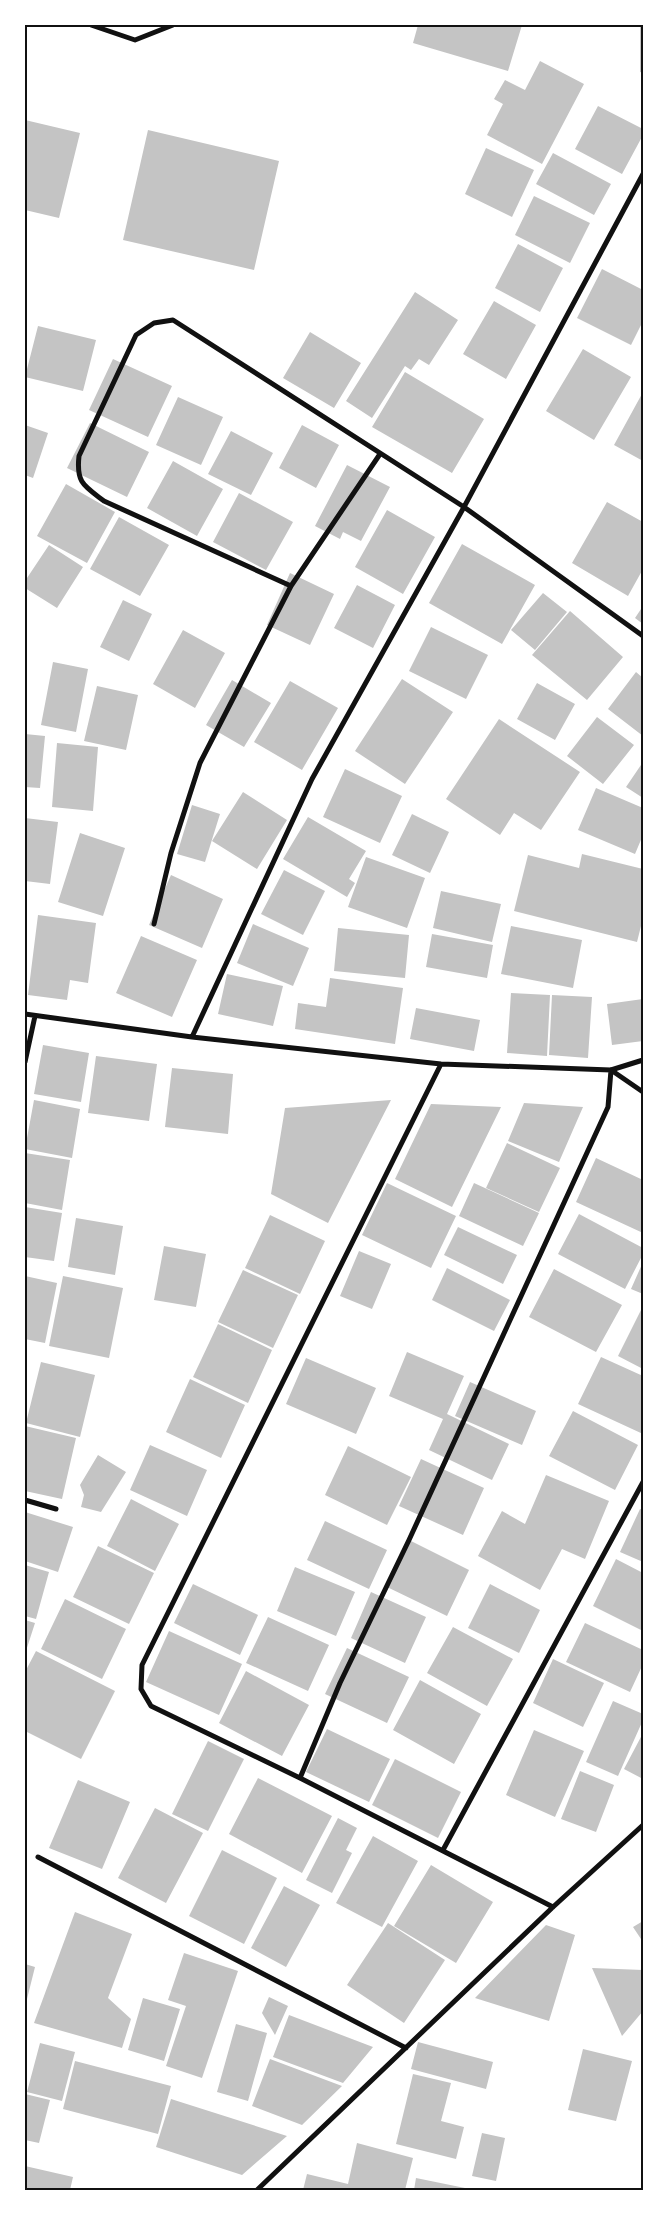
<svg xmlns="http://www.w3.org/2000/svg" width="668" height="2215" viewBox="0 0 668 2215" font-family="Ubuntu,sans-serif">
<style>
.building{fill:#c4c4c4}
.lines{fill:none;stroke-linecap:round;stroke-linejoin:round}
.minor{stroke:#111;stroke-width:5}
.neatline{fill:none;stroke:#111;stroke-width:2}
</style>
<rect width="100%" height="100%" fill="#fff"/>
<path class="building" d="M418 25H522L508 71 413 43Z
M640 25H643V73L640 72Z
M540 61 584 84 542 164 487 135 503 104 494 99 505 80 525 90Z
M598 106 643 129V135L622 174 575 149Z
M25 120 80 133 59 218 25 210Z
M148 130 279 161 254 270 123 240Z
M486 148 534 170 512 217 465 194Z
M553 153 611 184 594 215 536 184Z
M534 196 590 223 570 263 515 235Z
M518 244 563 268 540 312 495 288Z
M602 269 643 290V321L631 345 577 318Z
M415 292 458 320 429 365 419 359 411 370 405 366 372 418 346 401Z
M494 301 536 325 506 379 463 354Z
M38 326 96 340 83 391 25 377Z
M310 332 361 363 334 408 283 378Z
M583 349 631 377 594 440 546 411Z
M113 359 172 386 148 437 89 410Z
M405 372 484 419 452 473 372 427Z
M643 392V461L614 445Z
M178 397 223 417 201 465 156 445Z
M90 423 149 452 127 497 67 468Z
M25 425 48 433 33 478 25 475Z
M302 425 339 445 316 488 279 468Z
M231 431 273 453 251 495 208 474Z
M173 461 223 489 197 536 147 508Z
M347 465 390 487 361 541 343 532 340 539 315 526Z
M66 484 115 512 87 563 37 536Z
M239 493 293 522 266 570 213 542Z
M607 502 643 522V569L628 596 572 563Z
M387 510 435 537 403 594 355 567Z
M119 517 169 545 140 596 90 569Z
M462 544 535 585 502 644 429 603Z
M49 545 83 567 57 608 25 588V581Z
M290 573 334 594 310 645 267 625Z
M357 585 395 605 373 648 334 628Z
M543 593 567 612 535 650 511 630Z
M123 600 152 614 129 661 100 647Z
M643 606V624L635 618Z
M570 611 623 657 587 700 532 655Z
M431 627 488 655 466 699 409 671Z
M183 630 225 653 195 708 153 684Z
M53 662 88 669 76 732 41 725Z
M636 672 643 678V736L608 709Z
M402 679 453 712 405 784 355 751Z
M232 680 271 703 244 747 206 725Z
M290 681 338 708 302 770 254 742Z
M537 683 575 704 555 740 517 719Z
M97 686 138 695 126 750 84 741Z
M597 717 634 745 603 784 567 756Z
M499 719 580 772 541 830 514 813 500 835 446 799Z
M25 734 45 736 40 788 25 787Z
M57 743 98 747 93 811 52 807Z
M643 762V798L626 787Z
M345 769 402 796 380 843 323 817Z
M596 788 643 808V835L635 854 578 830Z
M243 792 287 820 257 869 212 841Z
M192 805 220 814 205 862 177 854Z
M412 814 449 832 430 873 392 855Z
M308 817 366 851 349 879 355 883 347 897 283 859Z
M25 818 58 822 50 884 25 881Z
M80 833 125 848 103 916 58 902Z
M582 854 643 869V918L637 942 514 911 528 855 579 868Z
M366 857 425 878 407 928 348 907Z
M284 870 325 891 303 935 261 914Z
M171 875 223 899 202 948 149 925Z
M441 891 501 904 492 942 433 928Z
M38 915 96 923 88 983 70 980 67 1000 28 995Z
M253 924 309 948 293 986 237 963Z
M511 926 582 940 573 988 501 974Z
M338 928 409 935 405 978 334 971Z
M432 934 493 945 487 978 426 967Z
M141 936 197 960 172 1017 116 993Z
M227 974 283 986 273 1026 218 1014Z
M330 978 403 988 395 1044 295 1029 298 1003 326 1007Z
M511 993 550 995 547 1056 507 1053Z
M552 995 592 997 588 1058 549 1055Z
M643 999V1041L612 1045 607 1004Z
M416 1008 480 1020 474 1051 410 1039Z
M43 1045 89 1053 81 1102 34 1094Z
M96 1056 157 1064 149 1121 88 1113Z
M172 1068 233 1074 228 1134 165 1127Z
M34 1100 80 1109 72 1158 25 1149Z
M391 1100 328 1223 271 1194 285 1108Z
M524 1103 583 1107 559 1162 508 1141Z
M431 1104 501 1107 452 1207 395 1179Z
M507 1143 560 1168 539 1212 486 1188Z
M25 1153 70 1160 62 1210 25 1203Z
M596 1158 643 1180V1233L576 1202Z
M387 1183 456 1216 431 1268 362 1235Z
M474 1183 539 1213 523 1246 459 1216Z
M25 1207 62 1213 54 1261 25 1257Z
M579 1214 643 1248V1254L625 1289 558 1254Z
M270 1215 325 1241 300 1294 245 1268Z
M76 1218 123 1226 115 1275 68 1267Z
M458 1227 517 1255 503 1284 444 1255Z
M164 1246 206 1254 196 1307 154 1300Z
M359 1251 391 1264 372 1309 340 1296Z
M643 1262V1294L631 1289Z
M447 1268 510 1300 494 1331 432 1300Z
M554 1269 622 1305 596 1352 529 1317Z
M243 1270 298 1295 273 1348 218 1322Z
M25 1276 57 1283 45 1343 25 1339Z
M63 1276 123 1288 109 1358 49 1346Z
M643 1306V1369L618 1356Z
M218 1324 272 1350 248 1403 193 1377Z
M407 1352 464 1376 447 1414 509 1444 492 1480 429 1450 443 1419 389 1396Z
M601 1357 643 1376V1434L578 1404Z
M306 1358 376 1388 356 1434 286 1404Z
M41 1362 95 1375 80 1437 26 1423Z
M190 1379 245 1405 221 1458 166 1432Z
M470 1382 536 1411 522 1445 455 1416Z
M573 1411 638 1445 615 1490 549 1456Z
M25 1426 76 1438 62 1499 25 1491Z
M150 1445 207 1470 187 1516 130 1490Z
M348 1446 411 1477 387 1525 325 1495Z
M98 1455 126 1472 101 1512 81 1507 84 1495 80 1485Z
M421 1459 484 1488 463 1535 399 1506Z
M546 1475 609 1501 585 1559 562 1549 540 1590 478 1556 502 1511 525 1524Z
M131 1499 179 1524 155 1571 107 1546Z
M640 1509 643 1510V1562L620 1552Z
M25 1512 73 1527 58 1572 25 1561Z
M325 1521 387 1550 369 1589 307 1560Z
M409 1540 469 1570 447 1616 387 1587Z
M98 1546 154 1573 129 1624 73 1597Z
M616 1559 643 1573V1631L593 1606Z
M25 1565 49 1572 36 1619 25 1616Z
M295 1567 355 1592 336 1636 277 1611Z
M193 1584 258 1615 240 1655 174 1623Z
M490 1584 540 1610 519 1653 468 1628Z
M371 1592 426 1617 405 1663 351 1638Z
M65 1599 126 1629 102 1679 41 1649Z
M268 1617 329 1645 308 1691 246 1663Z
M25 1620 35 1623 25 1654Z
M585 1623 643 1650V1664L630 1692 566 1662Z
M453 1627 513 1659 487 1706 427 1673Z
M169 1631 242 1664 219 1715 146 1682Z
M347 1648 409 1677 387 1723 325 1694Z
M36 1651 115 1691 81 1759 25 1731V1672Z
M553 1659 604 1683 583 1727 533 1703Z
M246 1671 309 1705 282 1756 219 1723Z
M420 1680 481 1714 454 1764 393 1730Z
M613 1701 643 1714V1720L618 1776 586 1762Z
M327 1729 390 1759 369 1802 306 1772Z
M534 1730 584 1751 555 1817 506 1795Z
M643 1733V1779L624 1769Z
M208 1741 244 1759 208 1831 172 1814Z
M395 1759 461 1792 438 1838 372 1805Z
M580 1771 614 1785 596 1832 561 1819Z
M258 1778 332 1816 302 1873 229 1834Z
M78 1780 130 1802 102 1869 49 1848Z
M155 1808 203 1833 166 1903 118 1878Z
M338 1818 357 1828 346 1850 352 1853 332 1893 306 1880Z
M373 1836 418 1861 382 1927 336 1903Z
M222 1850 277 1878 244 1944 189 1916Z
M431 1865 493 1902 456 1963 394 1926Z
M284 1886 320 1905 286 1967 251 1948Z
M75 1912 132 1934 108 1998 131 2019 122 2048 34 2023Z
M643 1921V1942L633 1927Z
M388 1923 445 1960 404 2023 347 1985Z
M546 1925 575 1935 549 2021 475 1998Z
M184 1953 238 1971 202 2078 166 2066 186 2006 168 2000Z
M25 1964 35 1967 26 2003H25Z
M592 1968 643 1970V2011L622 2036Z
M269 1997 288 2006 275 2035 262 2013Z
M143 1998 180 2009 164 2061 128 2050Z
M289 2015 373 2047 343 2083 273 2057Z
M236 2024 267 2033 248 2101 217 2092Z
M418 2042 493 2062 486 2089 411 2069Z
M40 2043 75 2052 62 2101 27 2092Z
M583 2049 632 2061 616 2121 568 2110Z
M270 2059 342 2086 302 2125 252 2106Z
M75 2061 171 2086 158 2134 63 2109Z
M413 2074 451 2083 441 2121 464 2127 456 2159 396 2144Z
M25 2094 50 2100 39 2143 25 2140Z
M171 2099 287 2136 242 2175 156 2147Z
M482 2133 505 2138 496 2181 472 2176Z
M357 2143 413 2158 405 2190H303L307 2174 348 2184Z
M25 2166 73 2177 70 2190H25Z
M416 2178 465 2188V2190H414Z"/>
<g class="lines">
<path class="minor" d="M91 25 135 40 173 25
M291 586 104 501C84 486 76 483 79 456L136 335 154 323 173 320 464 507 643 636
M154 924 171 853 200 763 291 586 380 454
M25 1014 192 1037 441 1064 611 1070 643 1060
M192 1037 312 779 464 507 643 174
M25 1062 35 1016
M441 1064 142 1665 141 1689 151 1706 300 1778 553 1907
M611 1070 643 1092
M25 1500 56 1509
M300 1778 340 1683 409 1540 608 1107 611 1070
M443 1850 643 1482
M38 1857 406 2048
M257 2190 553 1907 643 1825"/>
</g>
<rect width="668" height="2215" fill="none" stroke="#ffffff" stroke-width="52"/>
<rect x="26" y="26" width="616" height="2163" class="neatline"/>
</svg>
